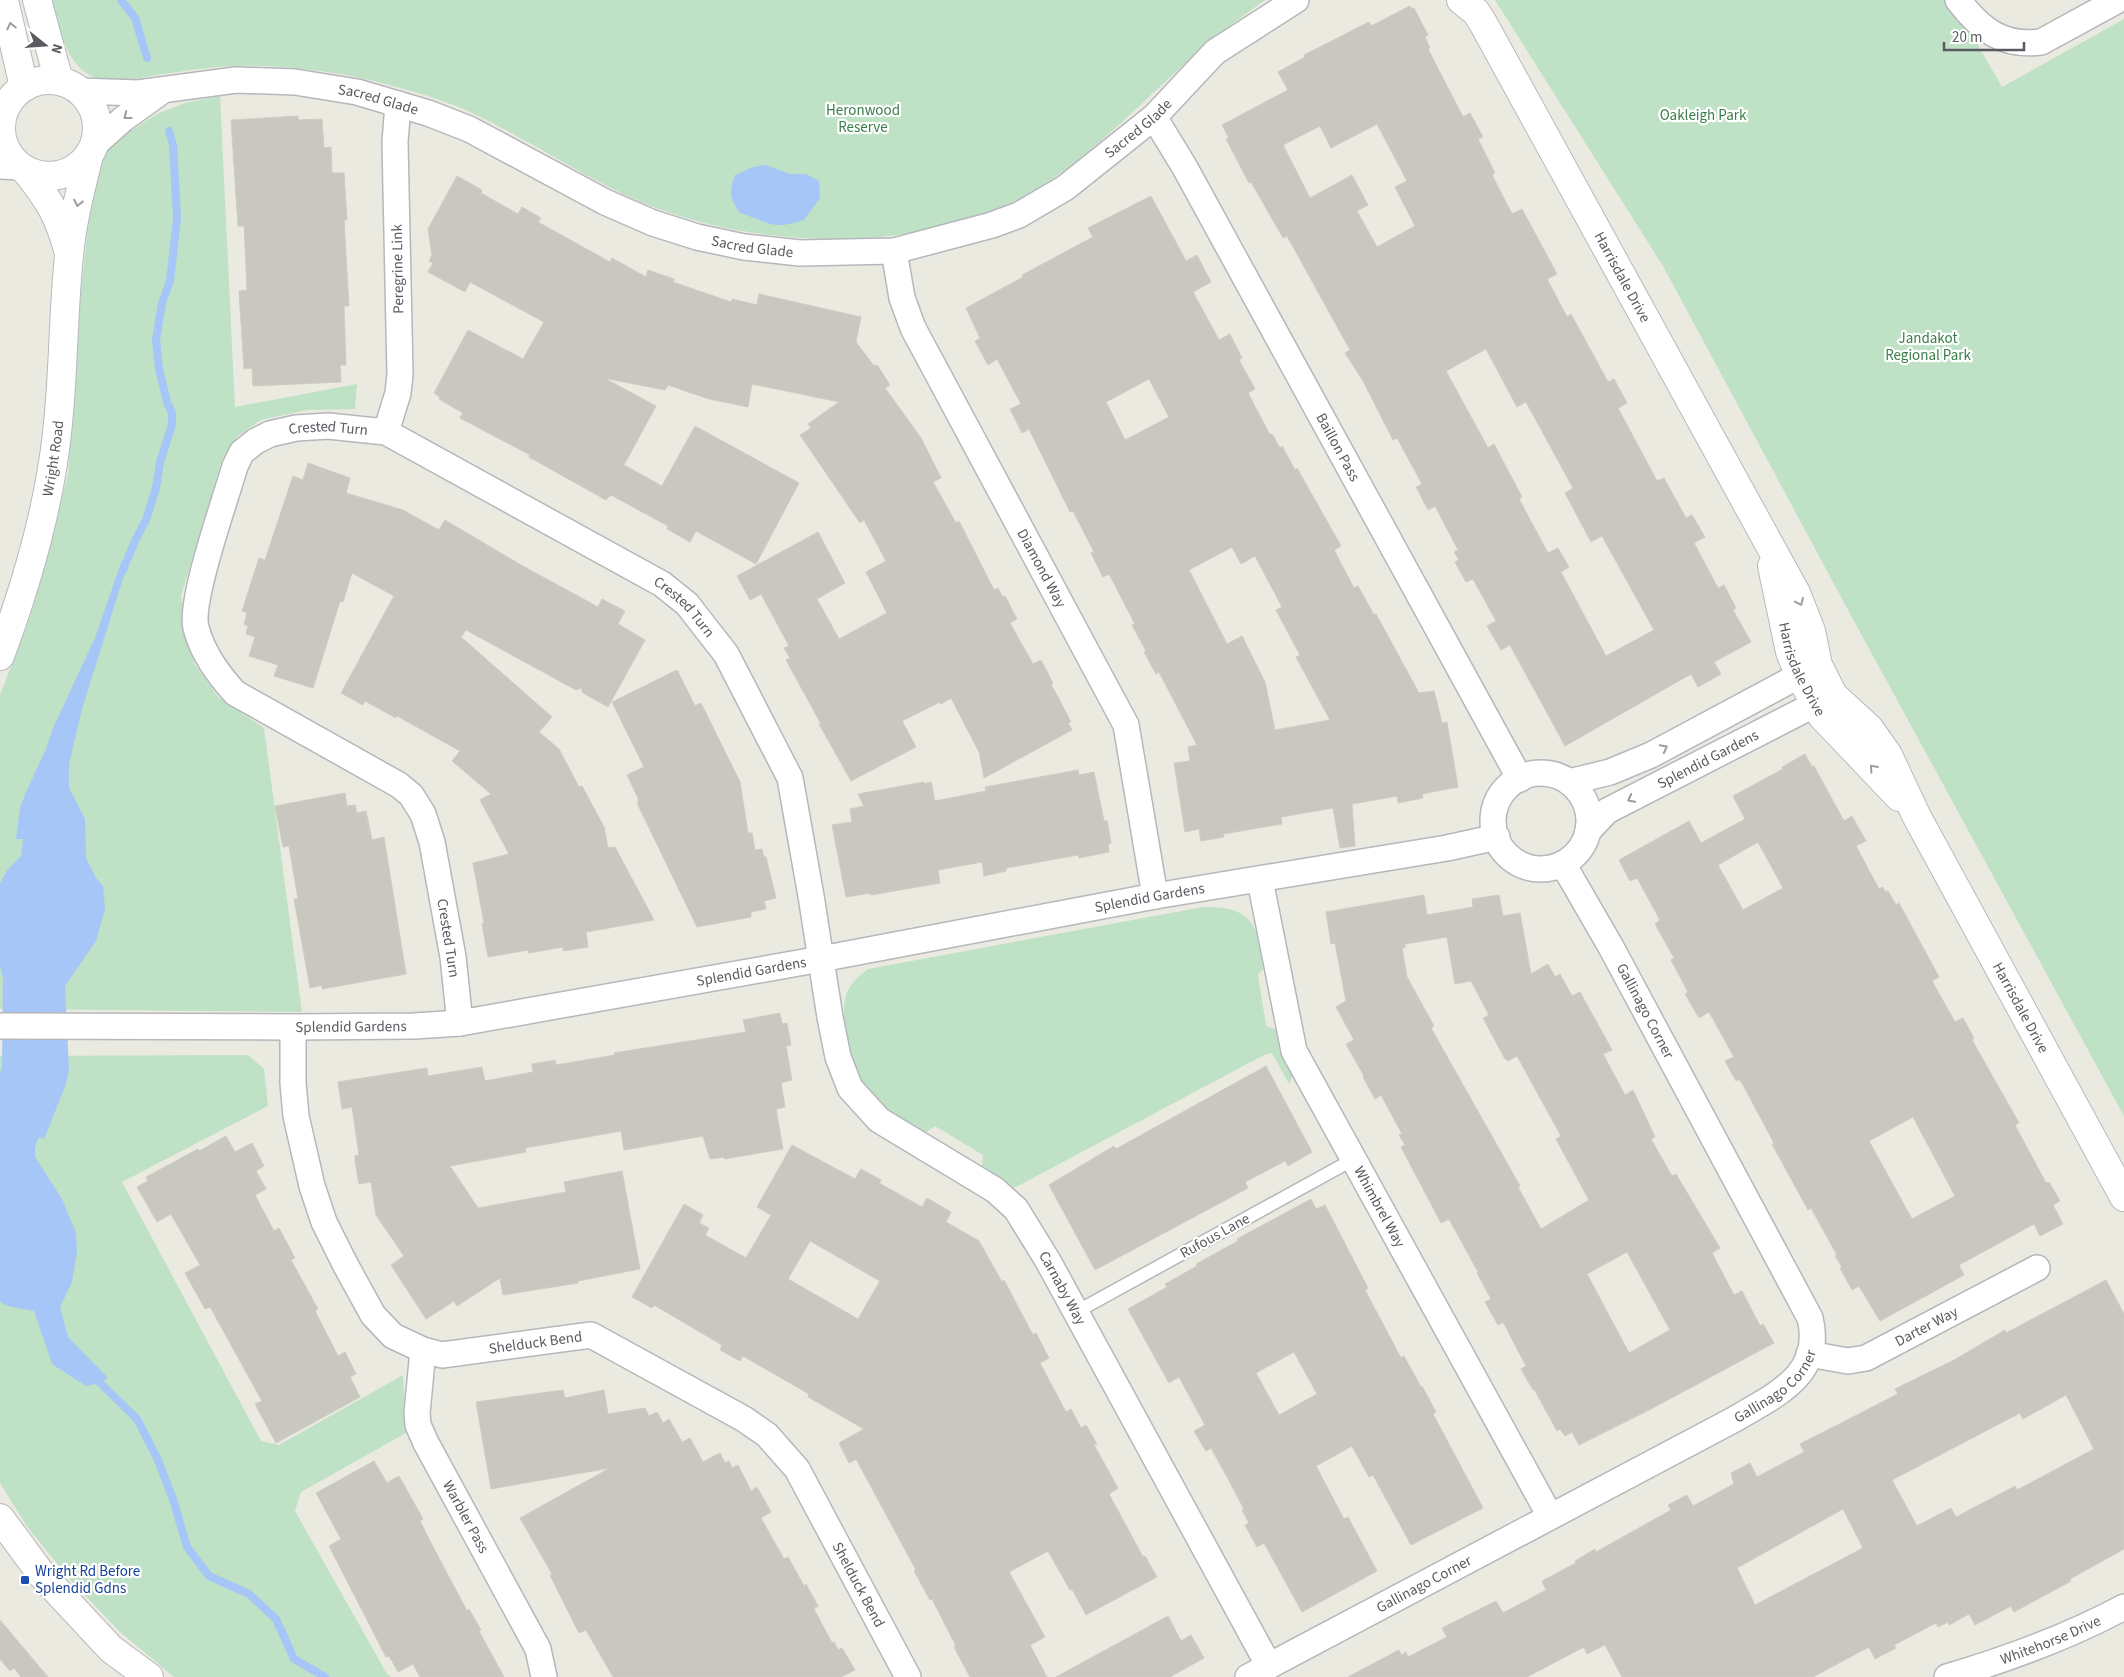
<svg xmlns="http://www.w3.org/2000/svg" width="2124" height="1677" viewBox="0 0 2124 1677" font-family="'Source Sans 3',sans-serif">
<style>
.green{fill:#bfe1c5}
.water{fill:#a5c6f6}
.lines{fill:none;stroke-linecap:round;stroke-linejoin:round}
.stream{stroke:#a5c6f6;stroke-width:8}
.building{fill:#c8c7c0;stroke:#cfcdc0;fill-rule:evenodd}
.lane-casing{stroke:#b6b7bc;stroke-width:15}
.street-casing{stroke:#b6b7bc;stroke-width:28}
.secondary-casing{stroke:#b7b8be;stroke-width:30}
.lane{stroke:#fff;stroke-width:12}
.street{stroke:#fff;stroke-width:25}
.secondary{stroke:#fff;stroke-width:28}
.oneway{stroke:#9b9da0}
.transit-dot{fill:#1a4fb4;stroke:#fff;stroke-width:2}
.labels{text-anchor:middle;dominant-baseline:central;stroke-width:4.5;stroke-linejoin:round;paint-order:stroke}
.street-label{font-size:15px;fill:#595b60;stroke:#fff}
.park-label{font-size:15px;fill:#3b7e49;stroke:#fff}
.transit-label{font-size:15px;fill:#164399;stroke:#fff;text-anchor:start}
</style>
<rect width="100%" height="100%" fill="#ebeae1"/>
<path class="green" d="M50 0H1265C1246 14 1227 27 1209 42 1147 95 1081 171 1007 205 894 256 736 247 625 195 571 169 522 136 468 111 436 97 399 87 365 79 332 71 273 64 239 66 196 67 155 76 113 82 67 77 63 37 50 0Z
M1495 0H1952L2002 87 2124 19V1116L1848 610 1663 266Z
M220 96 235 407 357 384 355 409 307 410 261 420 238 436 223 457 181 596 187 638 195 665 218 697 264 728 302 1012 0 1009V695L29 620 68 474 80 301 92 187 97 168 106 151 118 139 157 114 185 103Z
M1203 907C1251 906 1256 923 1267 965L1258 974 1266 1026 1278 1030 1282 1046 1279 1048 1280 1052 1286 1054 1294 1073 1289 1084 1272 1053 1264 1055 1014 1188 982 1166 983 1155 935 1126 925 1133C889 1112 857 1091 847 1048 845 1041 846 1032 845 1025 842 1000 845 985 868 969Z
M248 1055 264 1069 268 1106 122 1182 261 1441 279 1445 403 1375 406 1433 301 1492 295 1511 387 1674 391 1677H174L120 1632 73 1583 28 1528 0 1483V1056Z"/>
<path class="water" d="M766 165 790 174H806L819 181 820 198 804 220C794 223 782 227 771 224 760 221 751 216 740 213 729 198 729 192 735 175L753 167Z
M121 563H125L126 569 82 709 69 764V788L85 819 86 858 96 878 103 886 105 909 96 941 65 986 69 1069 66 1084 44 1139 39 1137 35 1147V1157L62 1199 76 1233 77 1252 72 1282 60 1307 68 1337 108 1378 100 1383 86 1386 52 1364 34 1311 7 1306 0 1302V1074L2 1065 3 978 0 965V883L8 869 21 856 23 839H16L20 808 26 792 46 749 53 728 95 638Z"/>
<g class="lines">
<path class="stream" d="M121 0 135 18 147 58
M122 572 136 539 146 520 156 488 160 462 172 425V413L167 402 159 369 156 340 162 303 170 281 177 218 173 145 169 131
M94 1377 137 1419 157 1458 173 1499 187 1547 209 1576 249 1594 276 1619 294 1659 325 1677"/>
</g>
<path class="building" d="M1410 6 1412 9 1414 8 1428 35 1425 37 1430 48 1428 49 1463 117 1470 113 1483 137 1478 139 1495 173 1492 175 1512 214 1522 209 1557 274 1547 279 1567 317 1571 314 1608 382 1614 379 1627 403 1618 408 1657 481 1664 478 1686 518 1692 515 1705 537 1694 543 1718 588 1724 585 1736 608 1733 610 1751 642 1714 662 1721 674 1698 687 1691 674 1565 746 1510 645 1501 650 1487 626 1496 621 1473 579 1466 582 1455 562 1459 560 1454 552 1458 550 1435 506 1428 510 1416 487 1422 484 1397 438 1393 440 1363 381 1345 353 1350 350 1287 236 1283 238 1251 182 1249 183 1226 139 1229 138 1222 125 1288 90 1278 72 1305 57 1304 55 1369 22 1371 26ZM1377 124 1407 181 1395 187 1415 226 1377 247 1357 211 1368 205 1352 175 1310 198 1283 145 1320 126 1331 148ZM1486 349 1517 407 1526 402 1573 488 1565 493 1591 542 1602 536 1654 630 1606 656 1561 572 1569 567 1558 548 1548 553 1519 499 1522 497 1494 444 1488 448 1446 371Z
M298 116V120L322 119 324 148 331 147 332 173H344L347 220H344L349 306H344L346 365H340L341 382 253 386 252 368 244 369 239 291 247 290 244 226H238L231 120Z
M457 176 482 190 481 193 518 214 522 207 541 218 538 222 610 262 612 258 646 277 648 270 674 279 673 282 731 302 732 299 757 305 759 294 861 317 856 342 874 366 877 365 890 385 885 388 921 438 941 478 933 482 956 523 959 521 994 590 998 588 1003 597 1005 596 1017 619 1010 623 1033 664 1041 660 1053 683 1051 684 1071 722 1068 723 1072 730 984 778 979 752 951 698 941 704 940 702 902 721 916 747 851 781 819 724H821L786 660 790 658 784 648 789 646 761 594 750 600 737 576 818 532 845 583 817 599 839 639 887 613 866 572 886 561 864 520 860 523 800 435 811 428 808 424 839 402 752 384 748 407 709 399 668 385 665 390 604 378 656 406 624 465 662 486 695 426 799 483 756 564 696 531 690 542 667 529 668 526 611 495 606 500 529 457 530 455 460 418 463 413 439 399 440 397 434 393 468 330 523 359 544 322 470 282 465 292 428 272 433 263 429 261 432 255 428 229Z
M1151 196 1186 261 1197 255 1211 282 1193 292 1219 340 1230 334 1242 358 1239 360 1255 389 1248 393 1270 435 1272 434 1280 448 1282 446 1295 470 1297 468 1341 546 1334 550 1354 588 1358 586 1374 615 1376 614 1419 693 1434 691 1442 723 1447 722 1458 787 1422 794 1423 798 1398 803 1397 796 1352 804 1355 846 1340 848 1333 808 1281 817 1282 824 1223 834 1224 837 1201 841 1199 829 1185 832 1174 763 1190 761 1188 747 1197 745 1159 672 1156 674 1144 652 1146 651 1132 625 1135 624 1109 574 1103 577 1091 553 1094 552 1073 511 1070 512 1029 429 1022 433 1010 409 1021 404 997 359 988 365 975 341 980 338 966 308 1023 277 1022 275 1093 237 1088 228ZM1149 379 1169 417 1125 440 1106 402ZM1232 547 1241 564 1255 556 1282 607 1276 610 1300 655 1296 657 1330 720 1275 730 1265 682 1242 636 1227 644 1189 570Z
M308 463 350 478 346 493 403 510 439 530 445 520 521 565 598 607 602 599 625 611 618 624 645 640 608 707 583 693 581 688 576 690 466 630 461 637 552 717 539 732 559 749 579 787 582 786 604 827 608 848 615 847 654 920 586 932 588 947 563 951V947L529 953 528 950 488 957 482 924 484 923 473 863 509 854 480 800 491 794 452 761 460 751 397 716 396 718 365 701 363 705 341 693 394 596 352 573 343 602 340 601 313 688 274 676 278 665 249 656 255 637 246 634 248 626 244 624 247 613 242 611 259 558 265 560 293 476 303 480Z
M677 670 695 706 701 703 740 782 748 833H752L755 850 762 849 764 857H766L776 898 764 901 766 909 751 912V917L697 927 638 805V798L627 775 644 767 612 702Z
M1805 754 1812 767 1814 766 1844 821 1852 816 1866 841 1856 846 1879 889 1883 887 1885 892 1888 891 1896 905 1899 903 1939 977 1932 981 1955 1022 1963 1018 1974 1038 1972 1040 2019 1123 2015 1125 2046 1183 2049 1182 2060 1201 2053 1205 2063 1224 2040 1236 2034 1224 1959 1265 1964 1275 1880 1321 1859 1286 1852 1290 1840 1268 1842 1267 1835 1256 1837 1255 1811 1208 1808 1210 1772 1144 1774 1143 1743 1085 1739 1079 1736 1081 1725 1061 1734 1057 1709 1012 1699 1018 1685 994 1688 992 1671 960 1674 958 1655 924 1660 920 1637 878 1630 881 1619 860 1689 821 1701 843 1745 819 1733 796 1783 769 1782 767ZM1758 842 1783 888 1743 910 1718 865ZM1913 1117 1955 1196 1912 1219 1869 1141Z
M1078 770 1079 775 1094 772 1104 821H1107L1111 843 1108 844 1109 852 1079 858 1078 855 1006 868V871L984 876 982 862 938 870 940 883 871 895 870 893 846 897 832 825 852 822 850 809 864 806 858 794 924 782V784L931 782 935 801 986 791 985 787Z
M345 793 347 806 355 805 357 813 366 811 372 840 384 837 406 974 322 989V985L310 988 294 899H298L289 846 283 847 275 806Z
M1424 895 1427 915 1473 907 1472 899 1499 895 1503 916 1520 913 1531 974 1548 964 1555 977 1560 974 1572 996 1580 992 1612 1050 1603 1054 1625 1095 1633 1090 1655 1137 1651 1139 1672 1176 1676 1174 1720 1248 1712 1253 1734 1295 1742 1291 1760 1326 1763 1324 1774 1343 1649 1410 1579 1445 1572 1432 1565 1436 1560 1429 1557 1431 1534 1389 1533 1390 1521 1369 1526 1366 1503 1322 1498 1325 1485 1302 1491 1299 1477 1273 1478 1272 1449 1219 1441 1223 1401 1147 1405 1145 1399 1135 1402 1134 1381 1095 1375 1099 1363 1077 1364 1076 1346 1044 1354 1040 1336 1007 1346 1001 1335 943 1331 944 1326 912ZM1447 937 1455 984 1471 981 1489 1015 1483 1018 1505 1059 1508 1061 1517 1056 1561 1136 1556 1139 1589 1200 1541 1229 1518 1187 1520 1186 1431 1028 1434 1026 1407 977 1402 948H1405V944ZM1627 1252 1670 1330 1629 1353 1587 1274Z
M780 1013 782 1024 787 1023 791 1045 786 1046 792 1080 781 1083 785 1107 776 1109 783 1149 724 1159V1157L710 1159 703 1136 624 1150 621 1131 525 1148 526 1152 450 1166 478 1208 566 1192 564 1182 622 1171 640 1269 578 1281V1283L503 1295 500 1278 457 1306 454 1301 426 1319 391 1265 404 1256 376 1215 371 1182 359 1184 355 1161V1156L359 1155 352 1107 342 1109 338 1082 427 1068 428 1076 482 1067 485 1081 533 1072 532 1064 555 1060 556 1065 615 1055 614 1053 746 1032 743 1020Z
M1266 1066 1312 1152 1288 1166 1285 1161 1245 1182 1248 1188 1095 1270 1049 1185 1114 1146 1116 1149Z
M226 1136 235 1152 252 1143 264 1166 256 1171 266 1189 255 1195 274 1231 279 1228 295 1258 291 1260 318 1309 315 1311 338 1356 345 1352 356 1374 350 1377 360 1397 276 1443 255 1404 262 1401 210 1307 205 1309 185 1273 200 1265 171 1214 157 1222 137 1187 148 1181 146 1177 198 1149 199 1151Z
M792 1145 855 1179 861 1169 881 1180 879 1183 922 1207 927 1198 951 1212 946 1222 979 1241 1002 1282 1004 1280 1033 1335 1036 1333 1049 1358 1040 1363 1066 1412 1071 1409 1081 1428 1086 1425 1097 1444 1094 1445 1118 1488 1109 1494 1143 1557 1145 1556 1157 1577 1086 1615 1072 1589 1070 1590 1048 1551 1009 1572 1045 1637 1030 1645 1047 1677H970L954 1647 956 1646 932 1599 930 1600 914 1571 916 1570 856 1459 849 1463 839 1443 864 1429 808 1397 809 1394 743 1356 740 1361 720 1350 722 1345 654 1305 652 1308 632 1297 684 1204 703 1215 699 1223 709 1228 705 1235 746 1258 771 1215 757 1207ZM810 1241 880 1281 858 1319 788 1279Z
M1311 1199 1316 1209 1325 1205 1368 1288 1365 1290 1401 1358 1404 1356 1421 1387 1422 1386 1436 1412 1433 1414 1483 1508 1411 1545 1373 1475 1369 1477 1352 1446 1316 1466 1344 1519 1348 1517 1377 1571 1302 1612 1264 1543 1257 1547 1245 1525 1249 1523 1242 1510 1244 1509 1227 1477 1211 1448 1206 1451 1194 1431 1205 1425 1179 1377 1169 1383 1128 1309 1167 1287 1165 1284 1197 1266 1196 1264 1238 1241 1237 1239ZM1294 1352 1317 1394 1279 1415 1256 1373Z
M2106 1280 2124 1314V1549L2070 1579 2071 1581 2014 1612 2011 1606 1975 1625 1969 1614 1949 1625 1948 1622 1938 1627 1936 1623 1894 1645 1896 1648 1875 1659 1869 1647 1813 1677H1622L1605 1645 1587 1654 1584 1647 1527 1677H1348L1399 1650 1401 1655 1406 1652 1408 1657 1447 1637 1442 1628 1496 1601 1503 1613 1546 1590 1542 1581 1576 1563 1575 1561 1595 1549 1596 1552 1671 1510 1668 1505 1687 1495 1693 1506 1734 1484 1731 1473 1750 1463 1757 1477 1804 1452 1800 1444 1898 1394 1895 1389 1954 1360 2005 1330 2006 1333ZM2066 1395 2094 1449 2017 1490 2015 1486 1956 1517 1951 1508 1917 1526 1892 1480 2020 1413 2023 1419ZM1843 1509 1863 1548 1755 1605 1737 1568Z
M563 1390 565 1398 604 1390 608 1414 645 1408 649 1416 657 1412 663 1423 669 1419 682 1442 690 1438 703 1462 720 1453 725 1463 729 1461 732 1468 738 1465 751 1491 757 1487 771 1512 761 1518 784 1559 788 1557 804 1586 806 1584 818 1606 814 1609 832 1643 834 1642 838 1650 842 1648 855 1670 841 1677H613L586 1630 579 1633 550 1575 552 1574 520 1518 610 1468 491 1489 476 1402Z
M374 1461 387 1483 399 1476 423 1519 420 1521 431 1543 467 1611 469 1609 481 1630 479 1631 504 1677H420L413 1664 398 1672 389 1656 386 1657 329 1546 341 1539 316 1493Z
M1168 1616 1181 1641 1191 1635 1204 1658 1170 1677H1056Z
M0 1620 48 1677H21L14 1668 10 1671 0 1659Z"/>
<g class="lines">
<defs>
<path id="lane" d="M1076 1312 1354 1159"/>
<g id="street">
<path d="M1958 0C1980 29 2002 47 2041 42L2118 0"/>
<path id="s1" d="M80 91 138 93 236 80 295 82 357 92 428 113 469 129 605 202 653 223 697 237 744 247 800 253 894 251 992 225 1019 215 1065 188 1154 117 1215 52 1296 0"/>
<path id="s2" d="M1154 117 1184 166 1520 779"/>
<path d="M0 119 2 116"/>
<path d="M94 145 123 119 162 91"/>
<path d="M0 166 21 167"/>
<path id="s3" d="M894 251 902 298 913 328 1126 725 1155 896"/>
<path d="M386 432 398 393 400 374 395 142 398 104"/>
<circle cx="1541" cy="821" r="48"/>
<path d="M1569 782 1610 772 1651 755 1817 666"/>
<path id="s4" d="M1588 831 1607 811 1833 695"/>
<path id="s5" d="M1260 880 1294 1051 1550 1516"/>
<path id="s6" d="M460 1023 453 957 432 842 423 814 411 795 399 785 235 693C218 674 203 654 196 628 189 601 226 498 235 466L242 452 256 441 270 434 296 428 328 426 386 432 662 584 687 604 726 654 790 778 811 896 830 1017 838 1057 850 1088 879 1120 995 1190 1016 1209 1048 1261 1269 1666"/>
<path id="s7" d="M0 1026 293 1027 414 1026 460 1023 821 959 1155 896 1447 848 1497 837"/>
<path id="s8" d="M293 1027V1083L296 1116 312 1186 324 1222 345 1264 373 1315 393 1336 423 1350 442 1355 591 1335 744 1419 767 1435 797 1469 908 1677"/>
<path id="s9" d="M423 1350 417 1413 418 1425 426 1443 538 1649 544 1677"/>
<path id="s10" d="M1809 1354 1848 1361 1866 1358 2037 1268"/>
<path id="s11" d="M1248 1677 1735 1419C1775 1395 1824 1375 1810 1318L1611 947 1563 864"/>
<path id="s12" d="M1947 1677C2008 1659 2068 1637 2124 1607"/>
</g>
<g id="secondary">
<path d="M4 0 24 87"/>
<path d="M37 0 59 81"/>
<path id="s13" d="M1461 0 1476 12 1483 23 1796 593 1811 631 1818 665 1833 695 1869 728 1888 755 1917 817 2124 1197"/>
<circle cx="49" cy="128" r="48"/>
<path d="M26 171C49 200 58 214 68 250"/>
<path id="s14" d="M1772 566 1790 652 1799 674 1822 716 1899 797"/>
<path id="s15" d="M0 656C23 594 43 528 53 463 64 394 62 324 69 255 72 222 81 188 89 155"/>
<path d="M0 1518 42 1575 111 1649 149 1677"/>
</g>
</defs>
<use href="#lane" class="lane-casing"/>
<use href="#street" class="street-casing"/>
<use href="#secondary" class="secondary-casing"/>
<use href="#lane" class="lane"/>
<use href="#street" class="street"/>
<use href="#secondary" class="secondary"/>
</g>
<defs><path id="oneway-chevron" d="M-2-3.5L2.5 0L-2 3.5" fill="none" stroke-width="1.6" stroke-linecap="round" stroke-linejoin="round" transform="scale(1.25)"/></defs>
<g class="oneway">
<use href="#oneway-chevron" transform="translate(11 26) rotate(-103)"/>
<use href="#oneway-chevron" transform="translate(127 116) rotate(142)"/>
<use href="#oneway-chevron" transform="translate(78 203) rotate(101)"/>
<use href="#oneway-chevron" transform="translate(1800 602) rotate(65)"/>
<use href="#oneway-chevron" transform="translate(1664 748) rotate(-28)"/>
<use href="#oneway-chevron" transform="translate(1873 768) rotate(-132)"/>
<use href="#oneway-chevron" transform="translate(1631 799) rotate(153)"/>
</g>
<rect class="transit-dot" x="20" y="1575" width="10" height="10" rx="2.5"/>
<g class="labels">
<g class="street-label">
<text stroke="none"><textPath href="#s1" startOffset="301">Sacred Glade</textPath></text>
<text stroke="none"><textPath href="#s1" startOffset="1126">Sacred Glade</textPath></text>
<text stroke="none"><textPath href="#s1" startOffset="706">Sacred Glade</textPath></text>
<text transform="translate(398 269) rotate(-91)">Peregrine Link</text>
<text stroke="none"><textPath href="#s13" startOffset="322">Harrisdale Drive</textPath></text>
<text stroke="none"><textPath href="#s6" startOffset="791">Crested Turn</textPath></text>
<text stroke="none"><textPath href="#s2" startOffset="378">Baillon Pass</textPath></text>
<text stroke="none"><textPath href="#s15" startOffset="205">Wright Road</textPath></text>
<text stroke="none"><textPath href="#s3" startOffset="352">Diamond Way</textPath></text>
<text stroke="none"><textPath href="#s6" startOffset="1196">Crested Turn</textPath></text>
<text stroke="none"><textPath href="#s14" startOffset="108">Harrisdale Drive</textPath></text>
<text stroke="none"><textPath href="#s4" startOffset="141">Splendid Gardens</textPath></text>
<text stroke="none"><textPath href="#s7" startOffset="1161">Splendid Gardens</textPath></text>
<text transform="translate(448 938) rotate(81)">Crested Turn</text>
<text stroke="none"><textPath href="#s7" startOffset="756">Splendid Gardens</textPath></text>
<text stroke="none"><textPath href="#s13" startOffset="1159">Harrisdale Drive</textPath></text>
<text transform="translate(1645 1011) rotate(62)">Gallinago Corner</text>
<text stroke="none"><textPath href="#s7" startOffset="351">Splendid Gardens</textPath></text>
<text stroke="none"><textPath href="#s5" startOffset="352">Whimbrel Way</textPath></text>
<text transform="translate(1215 1236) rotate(-29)">Rufous Lane</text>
<text stroke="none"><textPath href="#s6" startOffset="2014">Carnaby Way</textPath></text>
<text stroke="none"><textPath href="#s10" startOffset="126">Darter Way</textPath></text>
<text stroke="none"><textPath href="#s8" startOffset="480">Shelduck Bend</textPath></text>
<text stroke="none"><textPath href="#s11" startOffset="604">Gallinago Corner</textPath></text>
<text stroke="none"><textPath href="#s9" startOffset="179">Warbler Pass</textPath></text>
<text stroke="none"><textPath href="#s8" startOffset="915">Shelduck Bend</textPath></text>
<text stroke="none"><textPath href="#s11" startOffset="199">Gallinago Corner</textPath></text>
<text stroke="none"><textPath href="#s12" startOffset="110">Whitehorse Drive</textPath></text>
</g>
<g class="park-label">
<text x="863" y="110">Heronwood<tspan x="863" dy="17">Reserve</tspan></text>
<text x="1703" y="115">Oakleigh Park</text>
<text x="1928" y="338">Jandakot<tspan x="1928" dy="17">Regional Park</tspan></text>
</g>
<g class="transit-label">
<text x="35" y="1571">Wright Rd Before<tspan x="35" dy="17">Splendid Gdns</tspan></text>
</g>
</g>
<g transform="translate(45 45) rotate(107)" stroke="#ffffff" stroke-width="4" paint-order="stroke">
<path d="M0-4L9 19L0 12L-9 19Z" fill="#595b60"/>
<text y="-8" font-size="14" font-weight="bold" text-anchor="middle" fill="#595b60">N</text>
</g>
<path d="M1944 42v8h80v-8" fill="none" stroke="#595b60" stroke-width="2.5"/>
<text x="1952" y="42" font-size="15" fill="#595b60" stroke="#ffffff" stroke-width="4" paint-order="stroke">20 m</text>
</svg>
